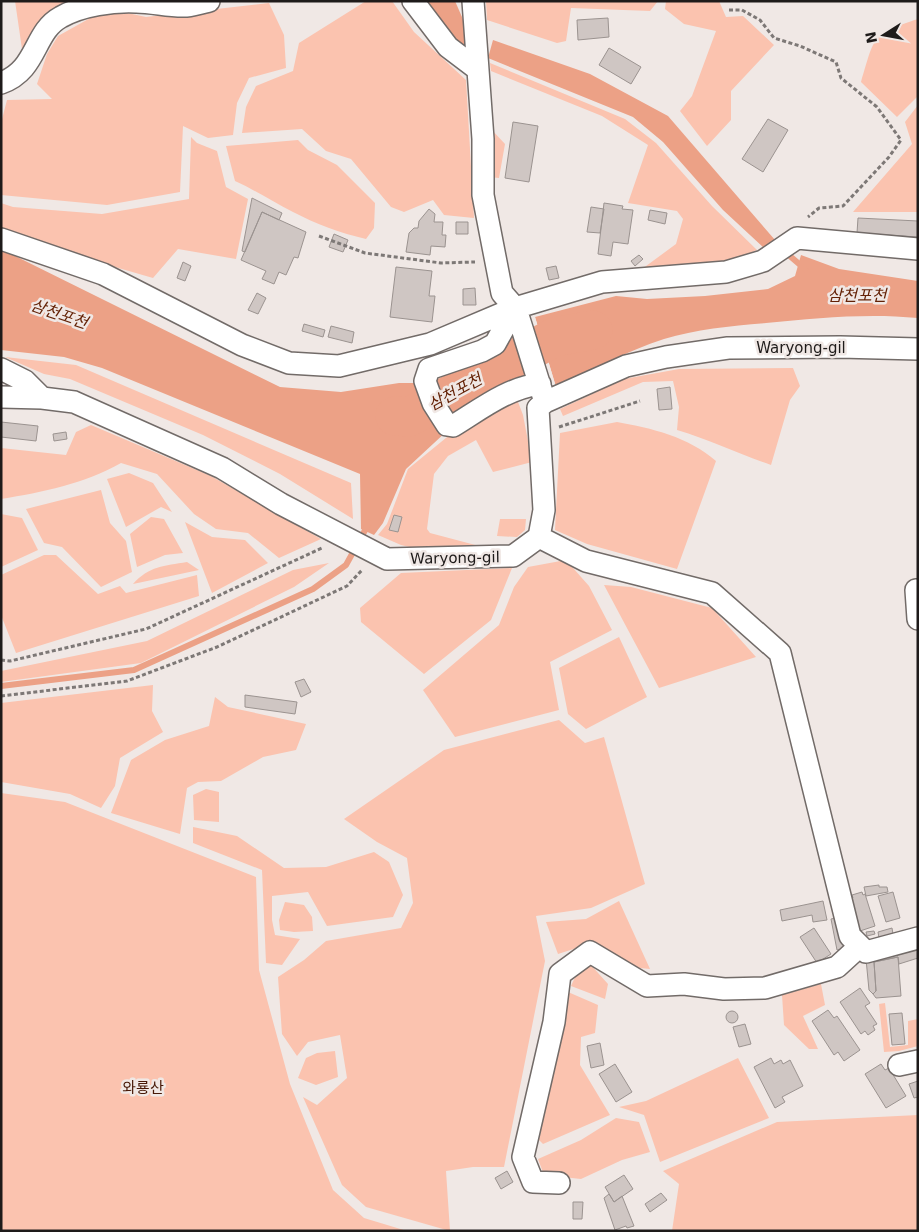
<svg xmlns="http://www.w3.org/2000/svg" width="919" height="1232" viewBox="0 0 919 1232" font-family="'DejaVu Sans','Noto Sans KR',sans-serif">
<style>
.green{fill:#fbc3af}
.water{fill:#eca186}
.pier{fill:#f0e8e5}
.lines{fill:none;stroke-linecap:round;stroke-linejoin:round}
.stream{stroke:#eca186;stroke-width:6}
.river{stroke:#eca186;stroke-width:39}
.building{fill:#cfc6c3;stroke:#9b9390}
.minor-casing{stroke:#726b68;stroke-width:24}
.path{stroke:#7d7876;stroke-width:3;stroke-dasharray:4 2.5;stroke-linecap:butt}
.minor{stroke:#fff;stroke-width:21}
.labels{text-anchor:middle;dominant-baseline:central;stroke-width:5;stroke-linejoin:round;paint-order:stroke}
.street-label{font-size:15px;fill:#1e1b1a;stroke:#f0e8e5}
.park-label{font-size:15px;fill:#481907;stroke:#f0e8e5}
.water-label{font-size:16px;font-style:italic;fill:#642206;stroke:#f0e8e5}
</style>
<rect width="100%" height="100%" fill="#f0e8e5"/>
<path class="green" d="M15 1H77L56 8 22 49Z
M366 1H392L414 32 466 80 474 218 444 215 433 200 404 212 391 207 351 159 326 151 302 129 242 133 246 107 256 86 293 71 299 43Z
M486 1H658L650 11 571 8 566 41 557 43 487 20Z
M666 1H719L726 17 743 16 774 45 731 91V120L707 146 680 111 692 96 716 31 684 24 665 9Z
M269 3 284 35 286 68 249 78 237 103 233 135 208 138 183 126 180 192 107 205 1 195V123L7 100 52 99 37 84 47 54 58 36 101 12H123L146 17Z
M918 19V96L897 117 861 82C875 36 871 34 918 19Z
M490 63 625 119 656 143 712 206 757 250 725 263 642 269 676 244 683 219 677 211 628 203 648 145 602 116 491 71Z
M918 105V212H853L912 144 905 122Z
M491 129 505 144 499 178 489 177Z
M191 137 197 143 217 151 226 187 248 199 236 259 178 249 153 278 15 238 1 230V203L13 207 102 214 189 199Z
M298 140 308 150 337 165 375 203 374 228 366 239C340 233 316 224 293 212 273 202 255 190 235 181L226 146Z
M5 357 76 365 351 483 353 519 280 474 203 435 70 379 44 374Z
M793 368 800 386 790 400 771 465C739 454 710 440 677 430L679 407 673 381 643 382 563 416 560 409 624 379 679 369Z
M515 394 523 415 532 462 493 472 476 440 448 456 434 474 427 529 430 533 498 551 439 554 401 545 378 535 387 524 408 469 452 433Z
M617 422C651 428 689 437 716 461L677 569 587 544 555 530 560 433Z
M91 425 211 476 321 539 279 558 248 533 216 529 194 514 157 474 121 463C84 484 43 492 1 499V448L66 455 76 432Z
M129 473 153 483 172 512 161 507 126 527 107 479Z
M101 490 110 523 126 541 132 572 101 587 62 547 44 543 26 509Z
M1 514 22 518 38 550 1 567Z
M151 517 164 519 183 553 165 555 137 567 130 534Z
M500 519H526L525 530 517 537 497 536Z
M185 522 212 537 245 540 268 563 212 593Z
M44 555H56L98 594 120 586 126 593 197 575 199 596 16 653 1 615V575Z
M566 560 589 586 612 630 550 662 559 710 455 737 423 690 499 625 514 587 528 567Z
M187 562 199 570 133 584C149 566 164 566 187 562Z
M329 563 294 587 141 663 1 682V671L147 641 293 570Z
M512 568 491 620 424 674 361 622 360 608 401 573Z
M604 585 631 587 712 608 756 657 659 688Z
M619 637 647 697 586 729 568 714 559 668Z
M153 685 152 711 163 732 120 758 115 786 101 808 70 794 1 782V703Z
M215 697 228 707 306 724 296 750 263 757 221 781 198 782 187 788 180 834 111 813 131 760 165 740 209 726Z
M559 720 585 743 604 737 645 884 591 908 536 916 545 961 504 1167H473L446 1171 450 1231 366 1207 342 1185 303 1097 317 1105 347 1078 340 1035 308 1042 297 1056 282 1034 278 977 304 960 326 941 401 928 413 903 407 858 377 842 344 819 444 750Z
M206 789 219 792V822L194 820 193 795Z
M1 793 65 802 256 877 259 970 290 1084 333 1190 364 1218 407 1231H1Z
M193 827 237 836 284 868 326 867 374 852 389 862 403 895 393 917 327 926 308 892 272 896V920L275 935 300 939 282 965 266 963 262 870 193 843Z
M619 901 650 969 640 968 586 945 558 954 546 922 586 919Z
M285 902 304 905 312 917 313 931 294 932 280 930 279 920Z
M590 964 608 984 605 999 571 986 577 973Z
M821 984 825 1005 803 1016 818 1049H809L784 1025 782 995Z
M568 992 598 1005 595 1033 581 1037 580 1065 610 1115 543 1144 539 1140Z
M885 1003 890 1047 908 1045V1021L918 1019V1046L899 1051 884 1052 879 1004Z
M335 1051 338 1077 316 1085 298 1078 306 1058 317 1053Z
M738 1058 769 1118 660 1162 644 1115 619 1107 646 1101Z
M918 1115V1231H672L679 1184 663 1171 777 1122Z
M616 1118 639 1122 650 1152 622 1160 581 1179 544 1175 538 1159 581 1140Z"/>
<path class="water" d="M426 1H455L469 33 464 46 441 27Z
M493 40 590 74 668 116 775 240 764 248 723 210 663 142 633 117 488 58Z
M1 249 280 387 341 392 399 383H419L447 431 406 469 383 523 374 535 361 529 360 474 102 368 64 357 1 350Z
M801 255 839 269 918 281V318C867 313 817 318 766 323 732 326 696 329 664 339 627 351 591 370 556 387L535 317 616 296 647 299 705 296 768 289 795 276Z"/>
<path class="pier" d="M535 317 556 387 554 388 532 318Z"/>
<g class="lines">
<path class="stream" d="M784 251 805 269
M1 686 134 670 313 589 346 565 369 523"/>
<path class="river" d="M395 416 409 417 555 337 593 330"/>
</g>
<path class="building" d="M608 18 609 37 578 40 577 20Z
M609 48 641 67 631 84 599 65Z
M768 119 788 130 763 172 742 159Z
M513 122 538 126 529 182 505 178Z
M252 198 282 213 279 220 262 212 245 252 242 251Z
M604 203 623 206 622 209 633 210 628 244 613 242 611 256 598 254Z
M591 207 604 209 600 233 587 232Z
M429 209 435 214 434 222H443L442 235H446L445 247 431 246 430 255 406 252 409 233 414 228H418L419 221Z
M650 210 667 213 665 224 648 220Z
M262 212 306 232 298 258 294 257 286 275 279 272 274 284 262 279 266 271 241 260Z
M858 218 918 221V237L857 233Z
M456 222H468V234H456Z
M334 234 348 240 343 252 329 247Z
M639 255 643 259 635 266 631 261Z
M183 262 191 266 185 281 177 278Z
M556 266 559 278 549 280 546 268Z
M396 267 432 271 429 296H435L432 322 390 317Z
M475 288 476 305H463V289Z
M257 293 266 298 258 314 248 310Z
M304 324 325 330 323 337 302 331Z
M331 326 354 332 352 343 328 337Z
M670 387 672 409 659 410 657 389Z
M1 422 38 426 36 441 1 437Z
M66 432 67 439 54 441 53 434Z
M394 515 402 517 398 532 389 530Z
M304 679 311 692 301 697 295 682Z
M245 695 297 702 295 714 245 707Z
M879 885V887H887L888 892 866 896 864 887Z
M862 892 863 895 865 894 875 926 860 931 850 899 853 898 852 895Z
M893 892 900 918 886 922 878 896Z
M823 901 827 920 813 922 812 915 782 921 780 910Z
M839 917 845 949 837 950 831 919Z
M814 928 831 954 817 963 800 937Z
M892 928 893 934 879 938 878 932Z
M874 931 875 934 867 936 866 932Z
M918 943V958L899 964 898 957 874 962 876 991 873 994 869 990 866 959Z
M898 957 901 996 876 998 873 994 876 991 874 962Z
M860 988 870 1003 865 1006 877 1024 873 1026 875 1030 868 1035 865 1031 861 1034 840 1002Z
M828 1010 834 1018 837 1016 860 1050 844 1061 838 1052 834 1055 812 1021Z
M726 1017a6 6 0 1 1 12 0a6 6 0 1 1-12 0Z
M902 1013 905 1044 892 1045 889 1014Z
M745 1024 751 1044 739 1047 733 1027Z
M600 1043 604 1065 591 1068 587 1046Z
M771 1058 774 1064 781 1060 783 1064 790 1060 803 1086 782 1097 785 1102 775 1108 754 1067Z
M615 1064 632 1092 616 1102 599 1074Z
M881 1064 885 1070 889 1068 906 1096 886 1108 865 1074Z
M918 1081V1097L914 1098 909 1084Z
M507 1171 513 1182 501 1189 495 1178Z
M624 1175 633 1189 614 1202 605 1187Z
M661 1193 667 1200 650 1212 645 1204Z
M609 1194 614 1202 622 1196 634 1226 627 1228 626 1226 615 1230 604 1198Z
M573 1202H583L582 1219H573Z"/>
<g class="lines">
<defs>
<path id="minor" d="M413 1 448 47 477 69
M473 1 483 139V195L502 293 516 309 545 402
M1 83C38 70 33 32 61 17 82 5 113 1 136 2 153 2 170 7 186 6 194 5 201 3 209 1
M1 239 103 274 242 345 289 363 339 366 430 344 515 308 602 282 726 272 763 261 797 238 918 249
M515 308 495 344 482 351 429 369 425 381 433 403 447 425 453 426C481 409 507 388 540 384
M1 369 25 381 42 398
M1 397 42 398 74 402 222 468 281 504 387 559 513 556 539 537 544 510 538 408 545 402 626 366 666 357 728 348 840 347 918 349
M539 537 586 561 712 593 780 653 850 936 866 952 918 938
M916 590 918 619
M899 1065 918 1061
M559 1183 533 1182 523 1157 554 1022 560 974 590 952 647 986 684 984 724 989 765 988 837 967 860 946"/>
</defs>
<use href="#minor" class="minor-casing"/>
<path class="path" d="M729 10H742L760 20 774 38 800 46 836 62 841 78 877 107 901 140 889 157 843 206 819 208 808 217
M319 236 365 253 441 263 475 262
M559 427 640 401
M1 660 10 661 146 629 322 548
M1 696 127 681 217 647 347 586 363 569"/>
<use href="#minor" class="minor"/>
</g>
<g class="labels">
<g class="street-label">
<text x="801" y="348">Waryong-gil</text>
<text transform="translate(455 558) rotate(-1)">Waryong-gil</text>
</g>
<g class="park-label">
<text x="143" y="1088">와룡산</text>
</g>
<g class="water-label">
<text x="857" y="295">삼천포천</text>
<text transform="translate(59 314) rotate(19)">삼천포천</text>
<text transform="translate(455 392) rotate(-29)">삼천포천</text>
</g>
</g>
<rect width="919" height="1232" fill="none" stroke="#1e1b1a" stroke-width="5"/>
<g transform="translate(884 35) rotate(259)" stroke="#f0e8e5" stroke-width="4" paint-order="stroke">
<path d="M0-4L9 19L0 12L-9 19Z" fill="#1e1b1a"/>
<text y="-8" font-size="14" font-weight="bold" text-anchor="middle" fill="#1e1b1a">N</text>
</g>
</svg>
